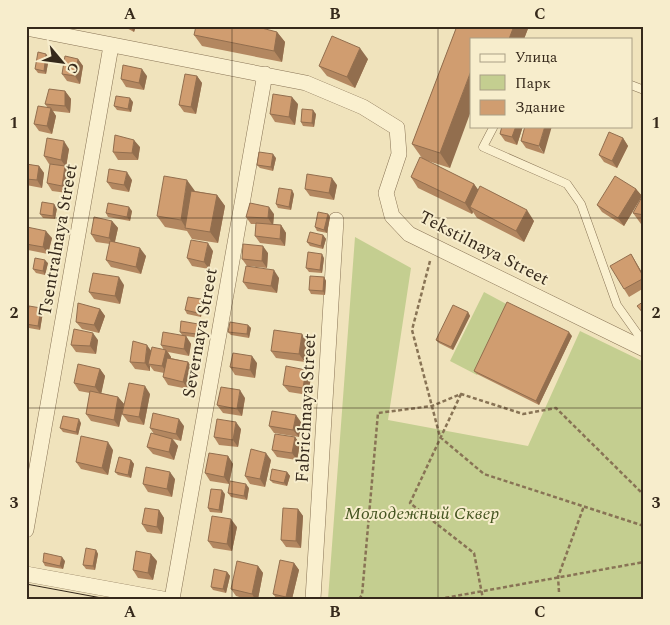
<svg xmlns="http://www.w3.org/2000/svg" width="670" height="625" viewBox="0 0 670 625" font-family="Spectral,serif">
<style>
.green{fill:#c4ce90}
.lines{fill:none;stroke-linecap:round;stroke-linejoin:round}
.service-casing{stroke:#887355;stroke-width:9}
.minor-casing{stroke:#887355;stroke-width:16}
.path{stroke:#887355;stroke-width:2.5;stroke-dasharray:4 2.5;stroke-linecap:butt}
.service{stroke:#faf0cf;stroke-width:8}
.minor{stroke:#faf0cf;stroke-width:15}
.tram{stroke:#36291b;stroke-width:1}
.wall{fill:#b38760}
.shaded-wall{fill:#926e4e}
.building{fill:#d09d70;stroke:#926e4e}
.grid{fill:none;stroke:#36291b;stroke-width:1;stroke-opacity:0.55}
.labels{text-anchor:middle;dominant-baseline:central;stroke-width:4;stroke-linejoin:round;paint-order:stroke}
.street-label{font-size:18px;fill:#36291b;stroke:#f7edcc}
.park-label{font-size:18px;font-style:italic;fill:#445420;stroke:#f7edcc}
.neatline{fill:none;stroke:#36291b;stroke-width:2}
.grid-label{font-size:16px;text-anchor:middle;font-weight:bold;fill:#36291b}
</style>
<rect width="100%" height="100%" fill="#f0e3bc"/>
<path class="green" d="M355 237 411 268 388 420 528 446 580 331 644 362V599H328Z
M484 292 510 306 477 375 450 361Z"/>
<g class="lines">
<defs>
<path id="service" d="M631 85 644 90
M494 126 483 147 567 184 581 204 617 305 644 343"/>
<path id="minor" d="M26 28 306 83 363 107 397 128 399 154 386 193 392 216 409 234 644 349
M26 530 111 46
M26 574 163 599
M172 599 265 74
M313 599 336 220"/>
</defs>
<use href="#service" class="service-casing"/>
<use href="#minor" class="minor-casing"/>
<path class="path" d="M430 261 412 330 440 437 484 474 644 526
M461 394 410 503 474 553 483 599
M559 592 558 577 584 506
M359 599 362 595 378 413 432 406 461 394 523 414 556 408 644 495
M439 599 644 562"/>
<use href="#service" class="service"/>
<use href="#minor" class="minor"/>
<path class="tram" d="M26 584 107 599"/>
</g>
<path class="wall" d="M123 26H136L134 32Z
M457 26H529L524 39H471L450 168 425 160 474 184 478 190 534 221 524 242 477 218 473 212 472 214 418 188 411 177 422 158 412 144Z
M277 32 285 42 282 62 202 46 194 35Z
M49 58 46 74 38 73 35 69Z
M78 59 83 66 80 84 67 81 62 74Z
M368 59 355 88 327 76 319 66Z
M147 76 144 90 126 87 121 79Z
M197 76 202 83 196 114 184 112 179 105Z
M65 91 71 99 70 113 53 111 56 116 52 134 39 131 34 124 48 108 45 104Z
M133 102 131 112 117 110 114 106Z
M298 104 295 125 275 122 270 114Z
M316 114 314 127 303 126 301 122Z
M502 126H523L517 145 505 141 500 134Z
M525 126 544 154 526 148 521 141Z
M623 138 628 146 617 168 604 162 599 155Z
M140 147 138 160H118L113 152Z
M69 149 66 167H65L70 174 67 193 52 191 47 183 56 165 49 164 44 156Z
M276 158 273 171 260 168 257 165Z
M26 164 39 166 44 173 42 188 26 185Z
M132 180 129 192 112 189 107 182Z
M337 185 334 200 310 196 305 189Z
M636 189 642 196 624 226 602 212 597 205Z
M195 191 217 195 225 206 218 243 192 239 187 231 165 227 157 216Z
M644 193V225L641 224 633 213Z
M294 194 291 210 278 208 276 204Z
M57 208 55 219 43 218 40 214Z
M132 211 130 221 108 217 106 213Z
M274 214 273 225H281L286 233 285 246 260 243 255 236 256 224H251L246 217Z
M328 214 330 217 327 233 317 231 315 227Z
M112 221 118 228 115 242 146 256 141 274 111 267 106 260 110 244 96 242 91 234Z
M26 228 52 238 48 254 28 250 26 247Z
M323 235 326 239 323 249 310 246 307 242Z
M213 251 209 269 192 266 187 258Z
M268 253 267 268 248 266 279 278 277 293 248 289 243 282 247 266 242 259Z
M631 254 644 276V288L629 297 624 289Z
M324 258 322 273 309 272 306 268Z
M48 263 45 275 36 273 33 269Z
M324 277 326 281 325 295 311 294 309 290Z
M124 285 120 304 94 299 89 292Z
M201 299 203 303 201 317 187 314 185 310Z
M100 309 105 316 99 333 82 329 76 322Z
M43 312 40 330 29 328 26 324Z
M468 312 470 316 453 350 439 343 436 340Z
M198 324 201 327 200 338 186 336 191 344 189 356 168 352 171 357V358L188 362 193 370 188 389 168 385 163 377 164 373 154 371 150 366V371L135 369 130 362 151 351 164 350 161 345 182 335 180 332Z
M248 325 251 328 249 338 231 335 228 332Z
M572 336 539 405 477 374 474 371Z
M98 340 96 354 76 352 71 345Z
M307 341 305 362 276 358 271 351Z
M257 363 255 378 235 375 230 367Z
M100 369 105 376 101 393 118 397 124 404 119 427 91 421 86 414 90 393 79 391 74 383Z
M311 377 308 395 289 392 283 385Z
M150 394 144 425 128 422 122 414Z
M245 398 242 416 223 413 217 405Z
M301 422 299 437 274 433 269 426Z
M81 423 78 435 63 432 60 428Z
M184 426 181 441 173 439 178 446 174 460 153 454 147 447 154 434 150 428Z
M241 429 238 447 219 445 214 437Z
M295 437 300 444 297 460 277 457 272 450Z
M113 450 108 475 81 469 76 462Z
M228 456 233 464 229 484 210 481 205 473Z
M131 460 134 464 131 478 118 475 115 472Z
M271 460 265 487 250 484 245 476Z
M287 472 290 476 287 486 273 483 270 480Z
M175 479 172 497 148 492 143 484Z
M249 488 247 500 231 497 228 493Z
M225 494 222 513 210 512 208 508Z
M298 509 303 516 301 548 286 547 281 540Z
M159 510 164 518 162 534 147 532 142 524Z
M237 527 232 551 213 548 208 541Z
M96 550 98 554 95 570 86 569 83 565Z
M65 561 63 569 45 566 43 562Z
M157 561 153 580 138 578 133 570Z
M294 563 299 570 292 599H277L273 594Z
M258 566 263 573 258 599H246L236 596 231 589Z
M227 572 230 576 226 593 213 590 211 587Z"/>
<path class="shaded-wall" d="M130 26H136L134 32Z
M514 26H529L524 39H509Z
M277 32 285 42 282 62 274 51Z
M360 48 368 59 355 88 347 77Z
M46 54 49 58 46 74 44 71Z
M78 59 83 66 80 84 75 76Z
M142 69 147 76 144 90 139 83Z
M471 71V111L450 168 440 153Z
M197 76 202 83 196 114 191 107Z
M65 91 71 99 70 113 65 106Z
M292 97 298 104 295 125 289 117Z
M130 98 133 102 131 112 128 109Z
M51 108 56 116 52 134 47 126Z
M313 110 316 114 314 127 312 123Z
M516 126H523L517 145 512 137Z
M545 126H552L544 154 539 146Z
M623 138 628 146 617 168 612 161Z
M134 140 140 147 138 160 132 153Z
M64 141 69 149 66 167 61 160Z
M273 154 276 158 273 171 271 167Z
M39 166 44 173 42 188 37 180Z
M65 166 70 174 67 193 62 186Z
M127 172 132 180 129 192 124 185Z
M332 178 337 185 334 200 329 193Z
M187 180 195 191 186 228 181 220Z
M474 184 482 195 470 207 473 212 472 214 465 203Z
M636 189 642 196 624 226 618 218Z
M292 190 294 194 291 210 289 207Z
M217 195 225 206 218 243 210 232Z
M54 204 57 208 55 219 53 216Z
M129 207 132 211 130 221 127 217Z
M269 207 274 214 273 226 268 218Z
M527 210 534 221 524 242 516 231Z
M328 214 330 217 327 233 324 230Z
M112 221 118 228 114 245 109 238Z
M281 225 286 233 285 246 280 239Z
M46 231 52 238 48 254 43 247Z
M323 235 326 239 323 249 321 246Z
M208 243 213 251 209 269 204 262Z
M263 246 268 253 267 268 262 261Z
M140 248 146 256 141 274 136 267Z
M322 254 324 258 322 273 320 270Z
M631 254 644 276V278Z
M45 260 48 263 45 275 43 271Z
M274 270 279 278 277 293 271 286Z
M119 277 124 285 120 304 115 296Z
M324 277 326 281 325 295 323 291Z
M26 278 28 280 26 290Z
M201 299 203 303 201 317 198 313Z
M41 308 43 312 40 330 38 326Z
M100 309 105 316 99 333 94 325Z
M468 312 470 316 453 350 451 347Z
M198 324 201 327 200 338 197 334Z
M248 325 251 328 249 338 247 334Z
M569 332 572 336 539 405 536 401Z
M93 333 98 340 96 354 90 346Z
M302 334 307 341 305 362 299 354Z
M186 336 191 344 189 356 184 349Z
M147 345 152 352 148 364 150 366V371L145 363Z
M166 350 171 357 168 374 162 366Z
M252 356 257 363 255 378 250 370Z
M188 362 193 370 188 389 183 382Z
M100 369 105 376 101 395 95 387Z
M306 370 311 377 308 395 303 388Z
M145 386 150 394 144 425 139 417Z
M240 390 245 398 242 416 237 409Z
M118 397 124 404 119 427 114 420Z
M296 415 301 422 299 437 293 430Z
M79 419 81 423 78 435 76 432Z
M179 419 184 426 181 441 176 434Z
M236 422 241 429 238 447 233 440Z
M295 437 300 444 297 460 292 453Z
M172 439 178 446 174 460 169 452Z
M108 442 113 450 108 475 102 468Z
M266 453 271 460 265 487 260 479Z
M228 456 233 464 229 484 224 477Z
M131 460 134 464 131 478 128 475Z
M170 472 175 479 172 497 167 489Z
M287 472 290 476 287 486 284 483Z
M246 484 249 488 247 500 244 496Z
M222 490 225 494 222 513 219 510Z
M298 509 303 516 301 548 296 541Z
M159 510 164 518 162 534 157 527Z
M231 519 237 527 232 551 227 544Z
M96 550 98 554 95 570 93 566Z
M151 554 157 561 153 580 148 573Z
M62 557 65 561 63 569 60 566Z
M294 563 299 570 292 599H288L286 597Z
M258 566 263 573 258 599H255L252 594Z
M227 572 230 576 226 593 223 589Z"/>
<path class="building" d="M196 26H254L277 32 274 51 194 35Z
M457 26H514L509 39H471V71L440 153 412 144Z
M332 36 360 48 347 77 319 66Z
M38 52 46 54 44 71 35 69Z
M65 56 78 59 75 76 62 74Z
M123 65 142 69 139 83 121 79Z
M185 74 197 76 191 107 179 105Z
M49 89 65 91V106L45 104Z
M273 94 292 97 289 117 270 114Z
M116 96 130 98 128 109 114 106Z
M38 106 51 108 47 126 34 124Z
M302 109 313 110 312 123 301 122Z
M502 126H516L512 137 500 134Z
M525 126H545L539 146 521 141Z
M609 132 623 138 612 161 599 155Z
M115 135 134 140 132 153 113 152Z
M47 138 64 141 61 160 44 156Z
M259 152 273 154 271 167 257 165Z
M420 157 474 184 465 203 411 177Z
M26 164 39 166 37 180 26 179Z
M50 164 65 166 62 186 47 183Z
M109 169 127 172 124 185 107 182Z
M307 174 332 178 329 193 305 189Z
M164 176 187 180 181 220 157 216Z
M615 176 636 189 618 218 597 205Z
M480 186 527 210 516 231 470 207Z
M279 188 292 190 289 207 276 204Z
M191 191 217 195 210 232 185 228Z
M644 193V215L633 213Z
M42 202 54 204 53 216 40 214Z
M108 203 129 207 127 217 106 213Z
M250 203 269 207 268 218 246 217Z
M318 212 328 214 324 230 315 227Z
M94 217 112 221 109 238 91 234Z
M256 223 281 225 280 239 255 236Z
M27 227 46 231 43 247 26 244Z
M310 232 323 235 321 246 307 242Z
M191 240 208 243 204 262 187 258Z
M110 241 140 248 136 267 106 260Z
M243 244 263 246 262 261 242 259Z
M308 252 322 254 320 270 306 268Z
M631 254 644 278 624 289 610 266Z
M35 258 45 260 43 271 33 269Z
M246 266 274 270 271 286 243 282Z
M93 273 119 277 115 296 89 292Z
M310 276 324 277 323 291 309 290Z
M188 297 201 299 198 313 185 310Z
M644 301V314L637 306Z
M507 302 569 332 536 401 474 371Z
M78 303 100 309 94 325 76 322Z
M453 305 468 312 451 347 436 340Z
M29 306 41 308 38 326 26 324Z
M181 321 198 324 197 334 180 332Z
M230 322 248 325 247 334 228 332Z
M74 329 93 333 90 346 71 345Z
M274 330 302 334 299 354 271 351Z
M163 332 186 336 184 349 161 345Z
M133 341 147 345 145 363 130 362Z
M152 347 166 350 162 366 148 364Z
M233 353 252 356 250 370 230 367Z
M167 358 188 362 183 382 163 377Z
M78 364 100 369 95 387 74 383Z
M286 366 306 370 303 388 283 385Z
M129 383 145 386 139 417 122 414Z
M221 387 240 390 237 409 217 405Z
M90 391 118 397 114 420 86 414Z
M272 411 296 415 293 430 269 426Z
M153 413 179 419 176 434 150 428Z
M63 416 79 419 76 432 60 428Z
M217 419 236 422 233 440 214 437Z
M151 433 172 439 169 452 147 447Z
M275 434 295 437 292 453 272 450Z
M81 436 108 442 102 468 76 462Z
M251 449 266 453 260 479 245 476Z
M209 453 228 456 224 477 205 473Z
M119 457 131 460 128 475 115 472Z
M146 467 170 472 167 489 143 484Z
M272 469 287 472 284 483 270 480Z
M230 481 246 484 244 496 228 493Z
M211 489 222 490 219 510 208 508Z
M145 508 159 510 157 527 142 524Z
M283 508 298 509 296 541 281 540Z
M212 516 231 519 227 544 208 541Z
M86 548 96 550 93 566 83 565Z
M136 551 151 554 148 573 133 570Z
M44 553 62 557 60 566 43 562Z
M280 560 294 563 286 597 273 594Z
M237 561 258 566 252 594 231 589Z
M214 569 227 572 223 589 211 587Z"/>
<path class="grid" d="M232 26V599M438 26V599M26 218H644M26 408H644"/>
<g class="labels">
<g class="street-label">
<text transform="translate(58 240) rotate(-80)">Tsentralnaya Street</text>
<text transform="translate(484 248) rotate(27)">Tekstilnaya Street</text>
<text transform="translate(200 333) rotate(-80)">Severnaya Street</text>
<text transform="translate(306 408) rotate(-87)">Fabrichnaya Street</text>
</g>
<g class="park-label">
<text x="422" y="513">Молодежный Сквер</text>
</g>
</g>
<rect width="670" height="625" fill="none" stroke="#f7edcc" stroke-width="55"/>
<rect x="470" y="38" width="162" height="90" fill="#f7edcc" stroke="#aa9f85"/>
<rect x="480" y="54" width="25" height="8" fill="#faf0cf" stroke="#aa9f85"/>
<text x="515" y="62" font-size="15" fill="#36291b">Улица</text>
<rect x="480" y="75" width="25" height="15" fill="#c4ce90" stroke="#aa9f85"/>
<text x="515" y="88" font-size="15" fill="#36291b">Парк</text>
<rect x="480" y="100" width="25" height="15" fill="#d09d70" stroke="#aa9f85"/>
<text x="515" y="112" font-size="15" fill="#36291b">Здание</text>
<g transform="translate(62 62) rotate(119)" stroke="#f7edcc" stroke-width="4" paint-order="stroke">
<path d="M0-4L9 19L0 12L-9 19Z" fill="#36291b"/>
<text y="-8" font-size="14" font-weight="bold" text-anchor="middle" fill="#36291b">С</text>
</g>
<rect x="28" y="28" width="614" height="570" class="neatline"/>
<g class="grid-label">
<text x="130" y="19">A</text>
<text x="335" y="19">B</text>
<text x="540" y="19">C</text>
<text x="14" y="128">1</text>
<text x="656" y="128">1</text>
<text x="14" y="318">2</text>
<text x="656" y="318">2</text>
<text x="14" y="508">3</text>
<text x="656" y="508">3</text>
<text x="130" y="617">A</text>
<text x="335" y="617">B</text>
<text x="540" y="617">C</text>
</g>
</svg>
